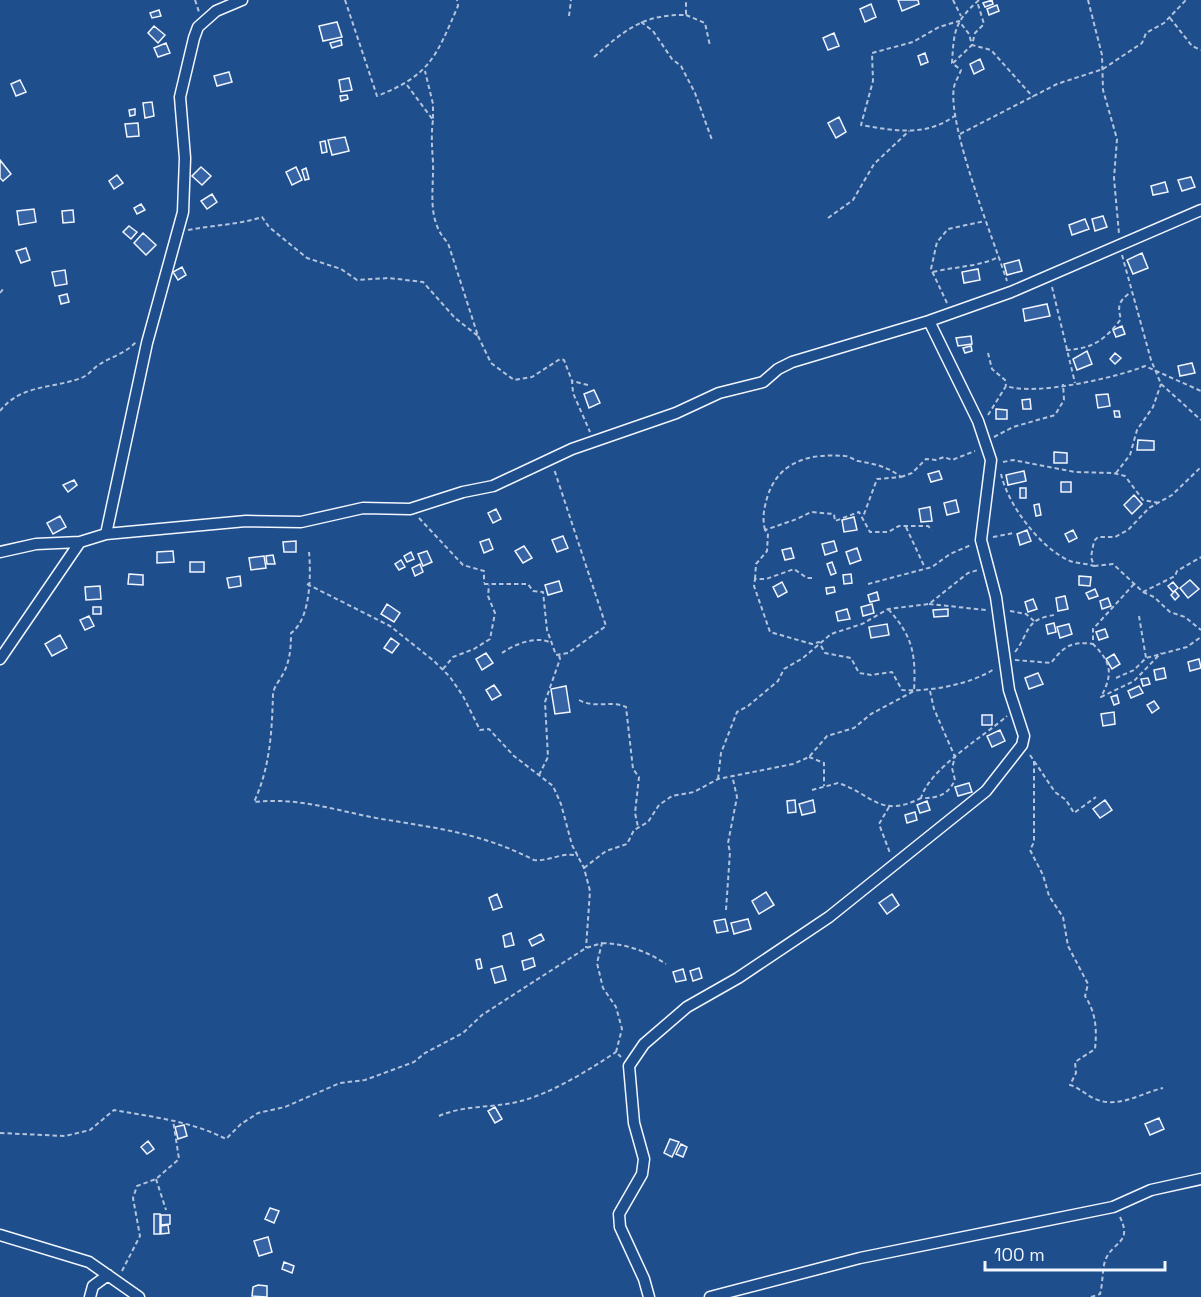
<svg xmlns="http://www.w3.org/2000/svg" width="1201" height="1297" viewBox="0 0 1201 1297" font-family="'Space Grotesk',sans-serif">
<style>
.building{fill:#3563a3;stroke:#f2f6ff;stroke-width:1.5}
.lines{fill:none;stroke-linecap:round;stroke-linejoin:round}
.minor-casing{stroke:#f2f6ff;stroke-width:13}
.path{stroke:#b3c4dc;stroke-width:2;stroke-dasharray:4.5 3;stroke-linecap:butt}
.minor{stroke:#1f4e8c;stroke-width:10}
</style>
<rect width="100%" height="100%" fill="#1f4e8c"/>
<path class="building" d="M898 0H918L919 4 902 11Z
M992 0 993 4 985 7 983 3Z
M871 4 876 17 865 22 860 9Z
M997 5 999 11 989 15 987 9Z
M159 10 161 16 152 18 150 13Z
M337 22 342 37 323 41 319 26Z
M154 26 165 35 158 43 148 33Z
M834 33 839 46 828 50 823 38Z
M341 40 342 45 332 48 330 43Z
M166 43 170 53 158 57 154 48Z
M925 53 928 62 921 65 918 56Z
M980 59 984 69 974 74 970 64Z
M229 72 232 82 217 86 214 76Z
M349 78 352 90 341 92 339 80Z
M20 80 26 92 16 96 11 84Z
M347 95 348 99 341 101 340 96Z
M152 102 154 116 145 118 143 103Z
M135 109V115L130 116 129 110Z
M839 117 846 132 836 138 828 123Z
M138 123 139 136 127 137 125 124Z
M345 137 349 151 332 155 328 140Z
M325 141 327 152 322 153 320 142Z
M0 160 11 174 3 181 0 178Z
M201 167 211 176 202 185 192 176Z
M296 167 302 180 292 185 286 172Z
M306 168 309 179 305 180 302 170Z
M117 175 123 183 114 189 109 181Z
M1191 177 1195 187 1182 191 1178 180Z
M1165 182 1168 192 1153 195 1151 186Z
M212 194 217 202 207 209 201 201Z
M141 204 145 210 137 214 134 208Z
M34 209 36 222 19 225 17 211Z
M73 210 74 222 63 223 62 211Z
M1103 216 1107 227 1095 231 1092 219Z
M1085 219 1089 229 1072 235 1069 225Z
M129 226 137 232 131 239 123 232Z
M143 233 156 245 146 255 134 243Z
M26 248 30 260 21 263 16 251Z
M1142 253 1148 268 1133 274 1127 260Z
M1019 260 1022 271 1007 275 1004 264Z
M182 267 186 275 178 280 173 272Z
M978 269 980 280 964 283 962 272Z
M65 270 67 284 55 286 52 272Z
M67 294 69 302 61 304 59 296Z
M1047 304 1050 316 1025 321 1023 309Z
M1122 326 1125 334 1116 337 1113 330Z
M971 336 972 344 958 346 956 338Z
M971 346 972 351 965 353 963 348Z
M1087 351 1092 364 1077 370 1073 359Z
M1115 353 1121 358 1115 364 1110 359Z
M1192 363 1195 373 1180 376 1178 366Z
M594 390 600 403 589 408 584 394Z
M1108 394 1110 406 1098 408 1096 395Z
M1030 399 1031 409H1023L1022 400Z
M996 409 1007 410V419H996Z
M1114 411H1119L1120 417H1115Z
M1138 440 1154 441V450H1137Z
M1054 452 1067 453V463H1054Z
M939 471 942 479 931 482 928 474Z
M1024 471 1026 481 1008 485 1006 475Z
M74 480 77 485 68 492 63 485Z
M1061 482H1071V492H1061Z
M1020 488H1026V498H1020Z
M1134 495 1142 504 1132 514 1124 505Z
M956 500 959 512 947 515 944 503Z
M1039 504 1041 515 1036 516 1034 505Z
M930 507 932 521 921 522 919 509Z
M496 509 501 519 493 523 488 513Z
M60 516 66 527 53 534 47 523Z
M854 517 857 530 844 532 842 520Z
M1027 530 1031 541 1020 545 1017 534Z
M1073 530 1077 538 1069 542 1065 534Z
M563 536 568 548 557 552 552 540Z
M489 539 493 549 484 553 480 542Z
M296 541V552H284L283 542Z
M834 541 837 551 825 555 822 544Z
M524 546 532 558 523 563 515 551Z
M791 548 794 558 785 560 782 550Z
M857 548 861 560 850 564 846 552Z
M173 551 174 562 157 563V552Z
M427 551 432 562 423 566 418 554Z
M411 552 414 559 407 562 404 556Z
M273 555 275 564H267L266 556Z
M264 556 266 568 251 570 249 558Z
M401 560 405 567 399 570 395 564Z
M190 562H204V572H190Z
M832 562 836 573 831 575 827 564Z
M420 564 423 572 415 576 412 568Z
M129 574 143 575V585L128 584Z
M851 574 852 583 844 584 843 575Z
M240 576 241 586 229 588 227 578Z
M1079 576 1091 577 1090 586 1079 585Z
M1190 580 1199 589 1188 598 1180 588Z
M559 581 562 591 548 595 545 585Z
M782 582 787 592 778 597 773 587Z
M1173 582 1178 588 1173 592 1168 586Z
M100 586 101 599 86 600 85 587Z
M834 587 835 592 827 594 826 588Z
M1095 589 1098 596 1089 599 1086 593Z
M1175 591 1179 596 1175 600 1171 595Z
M877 592 879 600 870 602 868 595Z
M1065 596 1068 609 1058 611 1056 598Z
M1108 598 1111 606 1102 609 1100 601Z
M1033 599 1037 609 1028 612 1025 602Z
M387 604 400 613 394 622 381 614Z
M872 604 874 613 863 616 861 607Z
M93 607H101V614H93Z
M847 609 850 619 838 621 836 612Z
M948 609V616L934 617 933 610Z
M89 616 94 626 85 630 80 620Z
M1054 623 1056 632 1048 634 1046 625Z
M887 624 889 635 871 638 869 627Z
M1069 624 1072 634 1060 638 1057 627Z
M1105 629 1108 637 1099 640 1096 632Z
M60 635 67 648 52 656 45 644Z
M391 638 399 644 392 653 384 648Z
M486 653 493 663 482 670 476 659Z
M1114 654 1120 664 1112 669 1106 659Z
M1199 659 1201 668 1190 671 1188 662Z
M1164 668 1166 678 1156 680 1154 670Z
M1038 673 1043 684 1029 689 1025 678Z
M1148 678 1150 684 1143 686 1141 679Z
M494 685 501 695 492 700 486 690Z
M566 686 570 712 555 714 551 689Z
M1139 686 1143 693 1131 698 1128 691Z
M1117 695 1119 703 1114 705 1111 697Z
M1154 701 1159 708 1152 713 1147 705Z
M1114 712 1115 724 1103 726 1101 714Z
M982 715H992V725H982Z
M1000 730 1005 741 992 747 987 736Z
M969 783 972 792 958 796 955 787Z
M795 800 796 812 788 813 787 801Z
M813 800 815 812 802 815 799 804Z
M1105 800 1112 810 1100 818 1093 809Z
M927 801 930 810 920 813 917 805Z
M915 812 917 820 907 823 905 815Z
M766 892 774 905 759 914 752 901Z
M497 894 502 907 493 910 489 898Z
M892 894 899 905 887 914 879 903Z
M725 919 728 931 717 933 714 921Z
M748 919 751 929 734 934 731 923Z
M511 933 514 945 505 947 503 936Z
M541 934 544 940 532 946 529 940Z
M533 958 535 966 524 970 522 961Z
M480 959 482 968 478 969 476 960Z
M502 966 506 980 495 983 491 969Z
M699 968 702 978 693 981 690 971Z
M683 969 686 980 676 982 673 972Z
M495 1107 502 1119 495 1123 488 1111Z
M1159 1118 1164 1129 1150 1135 1145 1124Z
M184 1125 187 1136 178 1139 175 1127Z
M670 1139 679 1142 672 1157 664 1153Z
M148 1141 154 1149 147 1154 141 1147Z
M681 1144 687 1147 683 1157 676 1154Z
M270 1208 279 1211 274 1223 265 1219Z
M154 1214H160V1234H154Z
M161 1215H170V1224L161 1225Z
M168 1225 169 1233 161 1234V1226Z
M268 1237 272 1252 259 1256 254 1241Z
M284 1262 294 1266 292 1273 282 1269Z
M258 1285 267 1286V1297L252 1296 253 1287Z"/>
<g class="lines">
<defs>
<path id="minor" d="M106 534 147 343 183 212 185 158 180 97 194 38 198 27 216 11 242 0
M0 552 36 544 80 542 106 534 246 521 301 522 363 508 410 509 463 492 493 486 572 449 676 413 719 393 763 382 778 369 792 362 929 321 1011 292 1201 210
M0 659 80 542
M0 1235 89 1262 139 1297
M90 1297 93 1286 108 1275
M649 1297 644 1279 620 1227 619 1214 642 1174 644 1159 634 1123 629 1066 644 1044 687 1007 738 978 829 917 986 791 1022 745 1024 736 1009 690 996 597 981 540 991 460 978 421 929 321
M710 1297 860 1258 1113 1207 1151 1190 1201 1179"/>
</defs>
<use href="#minor" class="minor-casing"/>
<path class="path" d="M195 0 199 12
M345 0 377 96C431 75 436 56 458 6L457 0
M953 0 961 16
M979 0C954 22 954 31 952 63L961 70C959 76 955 82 954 87 947 125 994 241 1007 281
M1088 0 1102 55 1103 90 1117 139 1114 178 1119 234
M686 15 705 23 710 46
M569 16 571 0
M1170 18 1192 46 1201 50
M641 22 653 31 672 59 681 66 695 93 712 140
M594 57C625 30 643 14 686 15V0
M953 63 972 45 975 33 984 24 977 1
M407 85 433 120V104L425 71
M956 115C926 137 896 131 861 125L873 81 872 53 913 42 939 27 959 21 969 34 972 45 991 50 1033 97
M960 134 1057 84 1103 69 1142 43 1146 33 1164 23 1186 0
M828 218 853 200 874 164 909 131
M188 230C214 225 237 225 262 217L269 227 307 258 341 269 357 280 389 278 423 282 455 318 478 336 448 243C426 220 434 191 433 162 432 147 431 135 433 120
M1122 255 1151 360 1161 384 1201 420
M933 272C951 267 986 266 999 256
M1052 287 1075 383
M0 293 4 288
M947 303 931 269 937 242 948 229 985 221
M478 336 491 363 514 380 532 377 560 359 564 360 572 381
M1066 350C1092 349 1105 340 1121 319 1117 305 1119 301 1131 292
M988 353 992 369 1005 380 1006 386
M588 385 572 381 573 393 590 432
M0 411C21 384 52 389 81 378 88 376 93 368 100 364 111 357 126 353 136 342
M988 415 1006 386C1036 396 1115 378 1145 366L1201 391
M994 437 1013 427 1055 415 1064 400 1063 384
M1003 462 1013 460 1075 472 1113 473 1125 476 1143 500 1160 503
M1116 473 1130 455 1137 430 1153 407 1161 384
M1001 474C1008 505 1040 548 1070 561 1078 564 1086 563 1094 566L1091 557 1094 541 1098 537H1115L1128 530 1149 508 1172 495 1201 467
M901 477 912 473 926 459 936 460 944 457 952 460 975 451
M419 518 463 565 484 571V583
M906 527 925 568
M765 530C762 518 764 509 767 498 778 461 810 453 845 456 850 456 853 460 858 461 874 464 887 466 901 477L877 479 863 517
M993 537 1014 533
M309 552C311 574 311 619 291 633 291 648 290 661 283 674 280 680 274 686 273 694 272 731 270 768 254 802 298 797 334 810 376 818 435 828 479 832 534 860 549 862 563 851 578 856
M1094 566 1113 564 1143 592 1175 576 1177 571 1201 557
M812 578H807L794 569 766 579H755L754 586 770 632 812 644 819 642 825 653 851 658 859 673 871 675 892 672 902 690C929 692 972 684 994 669
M755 579 756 564 767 551 768 533 765 530 797 519 811 512 834 514 835 521 859 512 870 532H888L899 526H928L932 530
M307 584 390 626 434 661 450 677 463 696 480 730 489 729 514 756 553 786 561 804 572 845 584 868 590 891 586 948
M484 584H528L533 591 543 592 547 630 556 655 568 653 606 626 554 469
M868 584 932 567 950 554 971 545
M1134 584 1093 629V644C1112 663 1113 674 1101 697L1134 681 1161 653
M1143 592 1154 597 1170 612 1185 617 1201 630
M929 604 986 610
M1010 611 1026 614 1034 621
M1139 616 1146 658
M1015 652C1030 633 1024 619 1055 615
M502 653C515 644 536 636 549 642
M1015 660 1051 663C1064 646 1072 641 1093 644
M443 669 453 657 474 649 490 639 495 613 488 596 489 585
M1116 678 1134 670 1146 658 1187 647 1201 637
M930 691 934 709 955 757 952 768 955 780C947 796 938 798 921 798 930 768 983 737 1007 716
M579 700C595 709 611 700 626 707L633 769 639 777 635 813 638 827
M1030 755 1055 792 1066 800 1074 813 1096 797
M809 757 824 763V786
M1034 761V842L1030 850 1043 875 1049 896 1063 917 1068 946 1088 984 1085 996C1096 1013 1097 1029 1095 1049L1075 1062 1076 1073 1070 1085C1080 1088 1086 1095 1095 1099 1119 1109 1141 1093 1163 1088
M539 775 548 757 545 702 560 659 559 655
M718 779 721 753 737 712 748 706 778 681 784 669 803 658 831 634 862 624 888 609 929 604 968 573 978 570
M812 790 838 783C873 794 879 819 921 798
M889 807 879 824 890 853
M584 868 606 851 627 844 634 830 648 822 659 805 672 796 694 792 718 779 793 764 809 757 827 736 854 728 871 714 914 691C916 655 913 636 888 609
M726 910 730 852 728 843 737 797 732 775
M602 943C626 944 647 951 666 964
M439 1116C464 1105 491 1108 517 1102 549 1095 589 1070 616 1052
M0 1133 65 1136 90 1130 114 1110C152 1117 191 1121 226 1139L241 1124 258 1113 285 1107 340 1083 365 1080 414 1062 425 1053 463 1033 482 1015 586 948 602 943 597 963 603 988 616 1007 622 1029 616 1052 621 1057
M156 1179 166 1210
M122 1271 140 1236 133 1198 137 1186 156 1179 179 1159 173 1120
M1091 1297 1100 1294C1103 1283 1102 1271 1105 1261 1112 1241 1133 1244 1120 1217"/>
<use href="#minor" class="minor"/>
</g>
<path d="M985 1261v9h180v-9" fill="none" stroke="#f2f6ff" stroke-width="3"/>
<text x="994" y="1261" font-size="18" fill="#f2f6ff" stroke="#1f4e8c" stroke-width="4.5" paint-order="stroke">100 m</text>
</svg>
